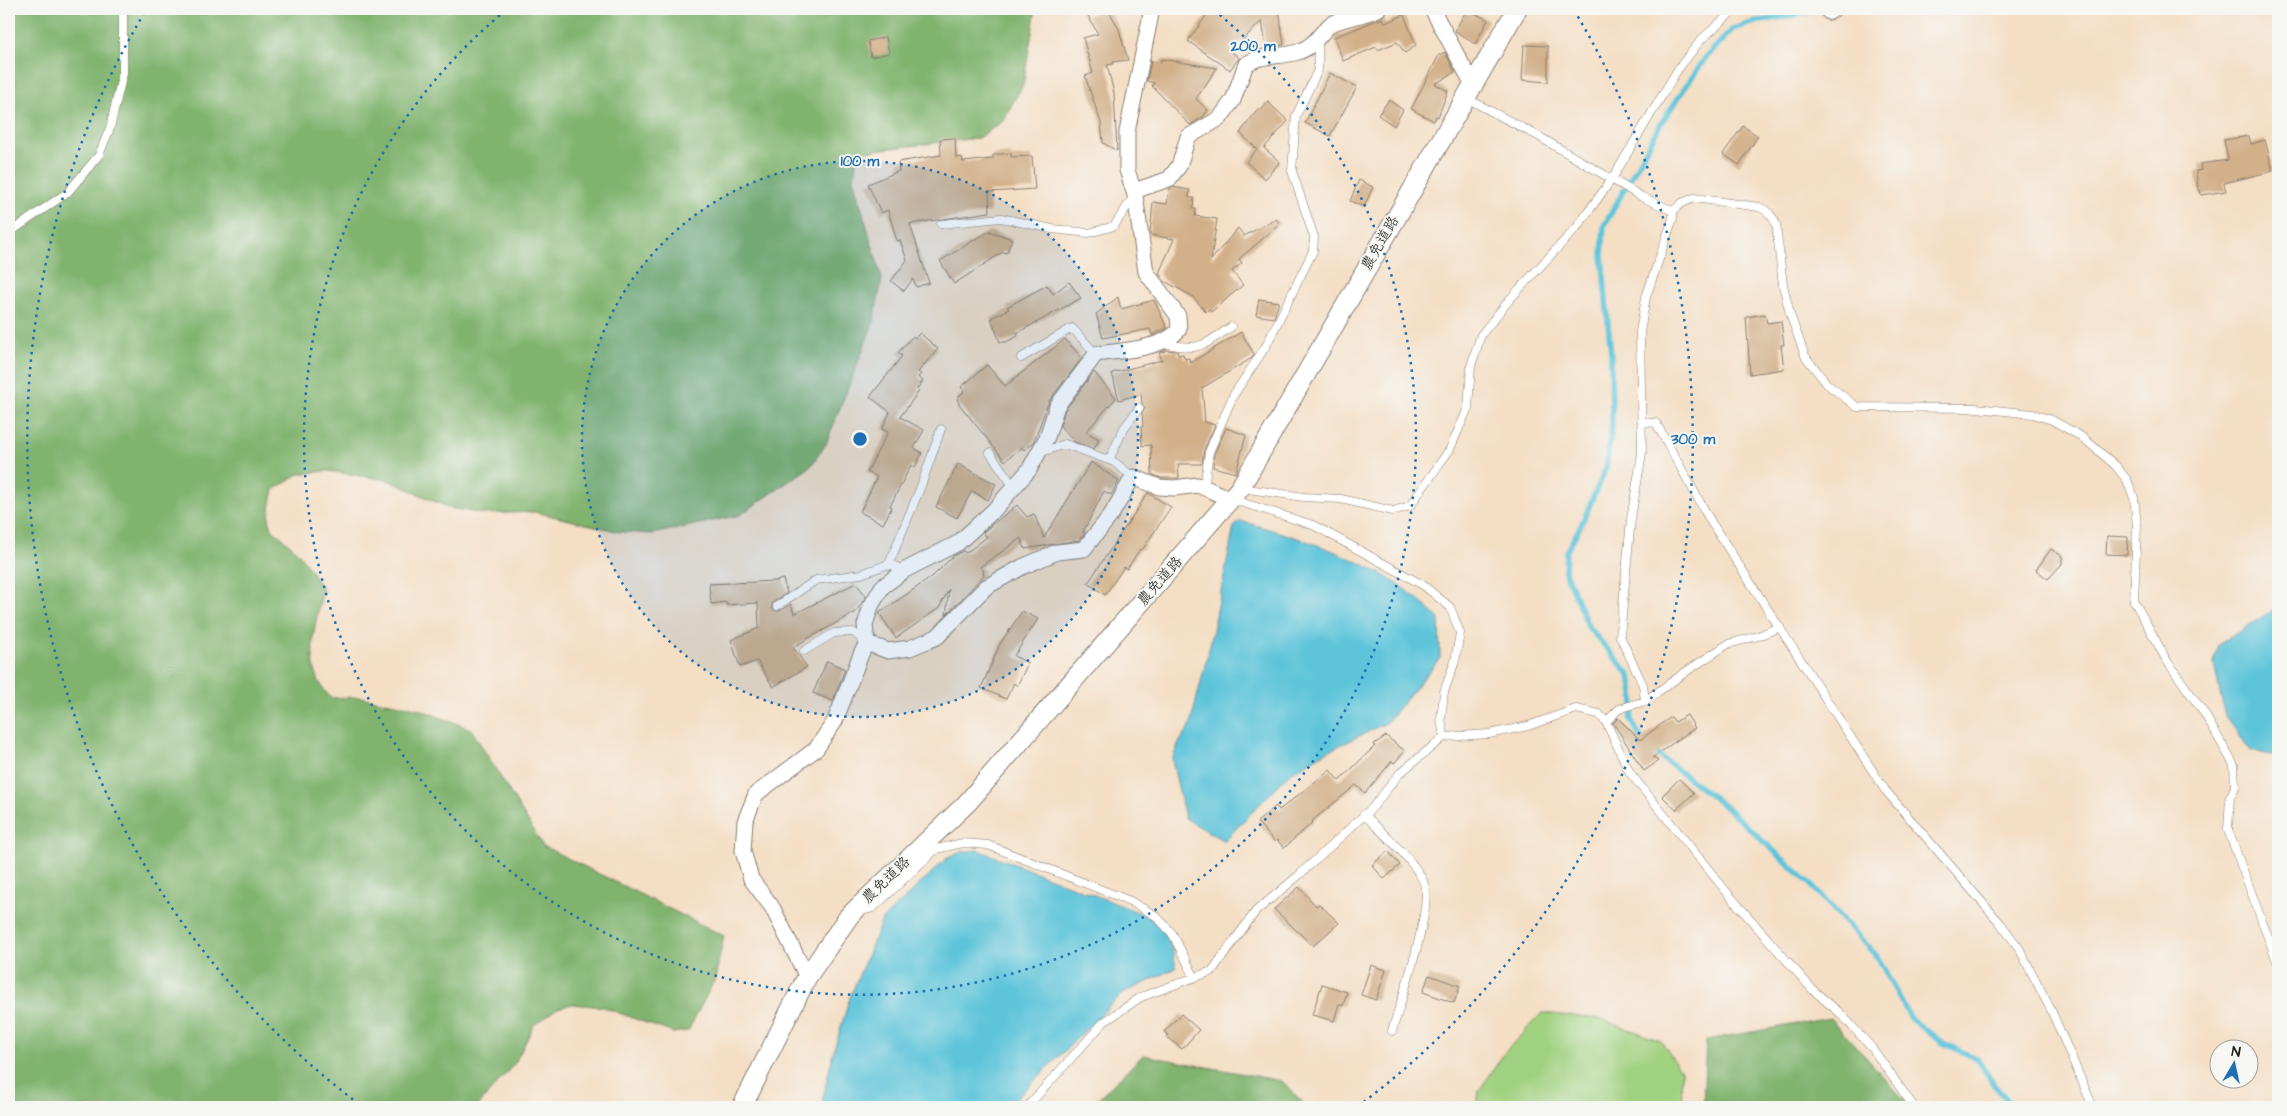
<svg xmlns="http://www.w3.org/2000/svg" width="2287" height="1116" viewBox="0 0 2287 1116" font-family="'Architects Daughter','Klee One',sans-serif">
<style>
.green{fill:#a0d180;stroke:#5e764e}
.forest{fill:#80b36e;stroke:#4e6845}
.water{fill:#5dc4da;stroke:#3c707b}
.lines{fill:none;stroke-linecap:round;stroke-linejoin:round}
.stream{stroke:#5dc4da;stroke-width:5.5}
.building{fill:#d2b08a}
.service-casing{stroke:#887d70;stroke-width:9}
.minor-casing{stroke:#887d70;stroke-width:17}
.tertiary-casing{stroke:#887d70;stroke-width:21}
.service{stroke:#fff;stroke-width:8}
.minor{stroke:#fff;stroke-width:15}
.tertiary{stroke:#fff;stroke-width:19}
.ring{fill:none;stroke:#1f6fb2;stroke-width:2.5;stroke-dasharray:2.5 5}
.labels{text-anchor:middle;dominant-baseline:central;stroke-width:4;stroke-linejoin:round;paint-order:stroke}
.street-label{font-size:15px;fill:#1c1c1c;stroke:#f6f6f2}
.centre{fill:#1f6fb2;stroke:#f6f6f2;stroke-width:2.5}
.ring-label{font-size:15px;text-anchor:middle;font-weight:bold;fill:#1f6fb2;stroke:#f6f6f2;stroke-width:4;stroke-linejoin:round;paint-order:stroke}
</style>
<rect width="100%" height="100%" fill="#f6f6f2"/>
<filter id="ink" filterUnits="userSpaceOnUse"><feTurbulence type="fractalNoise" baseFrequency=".02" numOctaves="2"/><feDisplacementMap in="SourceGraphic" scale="10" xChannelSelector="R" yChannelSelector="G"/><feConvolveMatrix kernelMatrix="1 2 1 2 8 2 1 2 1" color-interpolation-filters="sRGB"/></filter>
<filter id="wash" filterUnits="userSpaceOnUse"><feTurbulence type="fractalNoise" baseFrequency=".0096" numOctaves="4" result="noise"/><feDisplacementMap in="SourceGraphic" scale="20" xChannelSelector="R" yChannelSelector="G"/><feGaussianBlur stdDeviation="1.12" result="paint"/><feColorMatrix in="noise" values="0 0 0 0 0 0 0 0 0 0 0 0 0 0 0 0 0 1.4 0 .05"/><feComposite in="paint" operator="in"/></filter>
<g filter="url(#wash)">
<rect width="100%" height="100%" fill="#f4dec4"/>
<path class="green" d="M1542 1013 1601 1019 1661 1041 1681 1071 1682 1107H1477L1479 1091 1505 1052Z"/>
<path class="forest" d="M9 9H1036L1023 85 1002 122 978 138 857 152 854 182 882 279 874 321 826 444 810 467 740 515 653 534 620 532 535 512 484 514 449 508 388 480 328 471 299 474 274 490C263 536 272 524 298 553 308 564 315 578 323 589 315 626 301 668 331 698L360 697 416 708 471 729 543 846 724 936 715 979 688 1031 673 1033 603 1007 572 1004 558 1008 534 1025 515 1063 477 1107H9Z
M1830 1018 1911 1107H1703L1706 1040Z
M1143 1055 1282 1081 1307 1107H1090Z"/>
<path class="water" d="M1240 521C1310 540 1389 565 1439 619L1440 658 1386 723 1330 750 1290 773 1224 841 1185 818 1172 760 1179 743 1190 726 1210 645 1234 527Z
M2278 607V756L2251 751 2225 716 2214 664 2218 645Z
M978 850 1148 916C1165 930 1173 945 1176 968L1122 994 1008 1107H821L833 1053 850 997 882 920 946 859 961 852Z"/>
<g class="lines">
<path class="stream" d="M1810 12 1755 22 1733 29 1706 57 1661 123 1604 226 1602 255 1611 355 1612 425 1606 468 1581 525 1566 552 1565 572 1589 628 1630 675 1634 700 1631 720 1640 736 1657 754 1727 808 1809 883 1877 956 1911 1019 1943 1043 1978 1059 1994 1085 2014 1107"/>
</g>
<g id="blocks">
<path class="building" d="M1101 9H1108L1119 29 1128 60 1113 62V64L1107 65 1114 93 1117 151 1103 143 1101 123 1085 76 1093 73 1083 38 1098 34 1088 16Z
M1211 9H1279L1284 45 1266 47 1262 21 1231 51 1239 58 1230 70 1188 41Z
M1467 9 1488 20 1475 44 1455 31Z
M1404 15 1416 45 1405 53 1397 42 1378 50 1376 47 1343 61 1334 37 1383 18 1385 23Z
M886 37 889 53 871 57 868 41Z
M1524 45 1548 46V82L1522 80Z
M1445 52 1455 72 1435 84 1448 91 1438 117 1436 116 1434 121 1411 109 1439 55Z
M1161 59 1217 68 1196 99 1208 110 1203 117 1190 125 1152 86 1154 83 1147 81 1151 61 1161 63Z
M1330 73 1357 87 1330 136 1305 123Z
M1389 100 1403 110 1394 126 1378 115Z
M1268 102 1288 121 1264 148 1280 162 1265 179 1246 162 1257 149 1240 133 1259 108 1261 110Z
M1743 126 1758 136 1739 165 1723 154Z
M2249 136 2251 144 2265 140 2273 171 2224 183 2226 191 2201 195 2200 190H2198L2196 171 2201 170 2200 164 2228 160 2224 140Z
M955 138 956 158 962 157 963 162 993 159V155L1011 153V157L1032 156 1035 189 989 192 990 212 910 224 929 283 916 287 913 279 904 291 891 281 907 260 900 240 897 241 888 210 881 213 868 184 899 171 898 162 941 155 940 139Z
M1359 180 1373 187 1364 207 1350 201Z
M1173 187 1190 190 1189 198H1194L1193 209H1196L1195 216 1217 219 1211 260 1238 228 1244 236 1276 219 1280 224 1239 259 1242 263 1232 271 1243 285 1211 312 1209 309 1206 312 1192 296 1164 281 1159 273 1174 239 1150 235 1153 202 1167 204 1169 189Z
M989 231 1012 239 1007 253 1003 252 954 284 940 261Z
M1069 282 1081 298 1017 333 1018 336 1006 342H1000L991 318 1009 309 1007 307 1047 285 1053 294Z
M1118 297 1121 309 1154 300 1167 328 1152 335 1150 329 1103 338 1096 314Z
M1259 299 1279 302 1274 318 1256 315Z
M1765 314 1767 323 1781 321 1784 345H1781L1784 369 1750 374 1746 317Z
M1241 332 1254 354 1252 358 1202 388 1205 422 1215 425 1204 450 1202 464H1178L1179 478H1161L1152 474 1151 445 1142 446 1141 427 1143 426 1142 413 1145 408 1142 403 1141 394 1119 400 1112 373 1162 360 1159 353 1167 350 1177 351 1178 355 1183 354 1185 359 1189 358 1190 363Z
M920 333 938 349 918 372 921 374 918 377 923 381 917 389 919 391 900 417 924 430 914 448 922 453 915 467 911 465 890 506 892 507 883 524 860 512 877 477 867 472 888 432 882 429 890 412 870 397 902 356 898 353 913 336 915 338Z
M1065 339 1082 358 1049 401 1033 443 1024 450 1022 447 1005 461 959 404 957 398 964 391 961 387 987 365 1005 386Z
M1094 372 1116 398 1086 432 1099 439 1094 449 1075 442 1060 426 1065 410Z
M1226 428 1246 435 1236 473 1213 467 1214 454Z
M1091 462 1119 481 1111 495 1104 491 1083 532 1085 533 1079 540 1025 549 1021 538 980 567 984 571 983 573 984 575 946 615 949 589 939 608 896 638 879 613 932 577 953 556 963 551 966 553 987 537 983 532 1017 505 1027 517 1034 514 1044 538Z
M958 464 996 484 988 500 972 491 957 518 936 507Z
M1148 493 1171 507 1142 550 1140 549 1127 569 1124 567 1105 595 1088 583Z
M2107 536 2128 537 2127 555 2106 554Z
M2051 549 2062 556V564L2048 579 2036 570Z
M783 579 787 593 772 603V609L775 611H780L791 604 794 614 856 583 866 596 856 612 793 647 807 667 773 687 757 661 740 667 731 640 759 628 758 603 726 605V602L711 604 709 584 776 581Z
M1022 611 1038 619 1014 656 1028 663 1017 686 1014 683 1006 699 981 688 1000 644Z
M827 661 845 669 833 701 813 693Z
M1687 715 1695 728 1653 757 1658 761 1644 771 1613 723 1618 718 1640 740 1671 717 1675 722Z
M1386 736 1405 751 1394 763 1392 761 1365 793 1356 785 1312 821 1313 822 1284 848 1277 840 1275 842 1257 822 1276 806 1279 810 1330 770 1339 781 1375 746 1374 744Z
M1679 779 1694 793 1676 810 1662 796Z
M1388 851 1400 865 1384 879 1372 865Z
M1299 887 1316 906 1319 904 1339 923 1313 946 1274 909Z
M1371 965 1386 970 1376 1000 1361 995Z
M1429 975 1460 986 1454 1003 1423 992Z
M1322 984 1347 992 1343 1006 1339 1004 1334 1021 1312 1015Z
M1181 1014 1199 1030 1182 1049 1167 1037 1168 1035 1164 1032Z"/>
</g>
</g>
<g filter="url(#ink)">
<use href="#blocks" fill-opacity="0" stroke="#887d70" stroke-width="1"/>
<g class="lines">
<defs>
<path id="service" d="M1466 98 1538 136 1642 197 1673 211 1682 203 1694 198 1759 207C1768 211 1772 215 1776 224L1783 285 1790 314 1805 356 1827 384 1857 407 1976 408 2033 414 2052 420 2082 437 2115 465 2127 480 2134 498 2137 525 2134 601 2167 661 2204 713 2234 765 2235 787 2230 797 2228 830 2278 964
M941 224 1001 218 1052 229 1089 233 1114 226 1134 196
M9 233 68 192 99 155 110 128 123 73V9
M1162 343C1200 351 1199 348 1231 327
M1021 358 1072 328 1096 354
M1642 422 1656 423 1711 522 1885 790 2001 924 2019 948 2052 1012 2093 1107
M990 453 1014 487
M1039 453 1065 444 1114 462 1133 477
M1109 460 1124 428 1139 408
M1204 488 1209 452 1233 396 1266 346 1313 251 1314 237 1292 171 1296 116 1318 70V40
M1241 488 1304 497 1341 499 1393 511 1410 506 1450 449 1468 408 1471 366 1481 335 1510 299 1577 227 1612 179 1678 69 1701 40 1735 9
M905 570 889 564 921 486 941 429
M777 606 816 580 861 574 889 564
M804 651 834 633 853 632 866 642
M1645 701 1687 671 1728 644 1758 636 1780 627
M1606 722 1619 709 1645 701 1643 685 1620 636 1631 519 1642 453 1640 332 1646 297 1673 218V211
M1444 737 1489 734 1528 726 1576 709 1599 714 1606 722 1630 773 1730 896 1772 944 1813 990 1841 1014 1872 1048 1914 1107
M1364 814C1380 832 1420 864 1425 887 1431 914 1401 1001 1392 1031
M862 911 873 908 936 849 963 843 988 845 1130 901 1156 916 1172 933 1194 976
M1027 1107 1104 1022 1141 997 1212 971 1256 911 1298 876 1373 807 1400 773 1444 737 1441 719 1444 692 1455 661 1460 633 1450 607 1423 585 1313 525 1231 499"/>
<path id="minor" d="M1432 9 1472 83
M1826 9 1829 12 1834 9
M1135 195 1137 190 1169 179 1179 166 1188 137 1220 118 1233 100 1246 64C1264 53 1279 58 1298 52 1317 46 1323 27 1333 23 1348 17 1363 16 1378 9
M867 643 888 651 910 648 937 637 986 587 1022 567 1057 552 1084 549 1111 515 1133 477 1159 487 1174 488 1198 485 1231 499
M807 977 772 907 751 879 743 851 745 821 756 794 816 749 835 721 861 654 867 643 865 625 871 606 882 587 905 570 958 543 994 510 1029 470 1047 437 1057 406 1096 354C1118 351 1166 349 1179 329L1178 316 1146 272 1135 195 1127 170V132L1152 9"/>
<path id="tertiary" d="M742 1107 807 977 849 916 967 803 1240 488 1517 9"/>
</defs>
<use href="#service" class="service-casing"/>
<use href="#minor" class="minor-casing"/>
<use href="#tertiary" class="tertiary-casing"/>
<use href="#service" class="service"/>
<use href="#minor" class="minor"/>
<use href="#tertiary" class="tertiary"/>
</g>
</g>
<circle cx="860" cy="439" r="278" fill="#1f6fb2" fill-opacity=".12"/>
<g class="ring">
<circle cx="860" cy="439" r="278"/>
<path d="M1214 10A556 556 0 1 1 506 10"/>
<path d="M359 1104A833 833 0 0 1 146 10M1574 10A833 833 0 0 1 1361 1104"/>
</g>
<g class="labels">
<g class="street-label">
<text transform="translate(1380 243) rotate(-60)">農免道路</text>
<text transform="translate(1160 581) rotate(-49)">農免道路</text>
<text transform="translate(886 880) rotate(-44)">農免道路</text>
</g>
</g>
<circle cx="860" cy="439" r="8" class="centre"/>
<g class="ring-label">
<text x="1253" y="51">200 m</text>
<text x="860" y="166">100 m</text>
<text x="1693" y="444">300 m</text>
</g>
<rect width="2287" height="1116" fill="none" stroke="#f6f6f2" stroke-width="30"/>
<g transform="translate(2234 1064) rotate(9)"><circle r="24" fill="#f6f6f2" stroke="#9f9f9c"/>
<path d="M0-4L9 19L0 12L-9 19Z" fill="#1f6fb2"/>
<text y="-8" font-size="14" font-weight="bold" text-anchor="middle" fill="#1c1c1c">N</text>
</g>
</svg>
